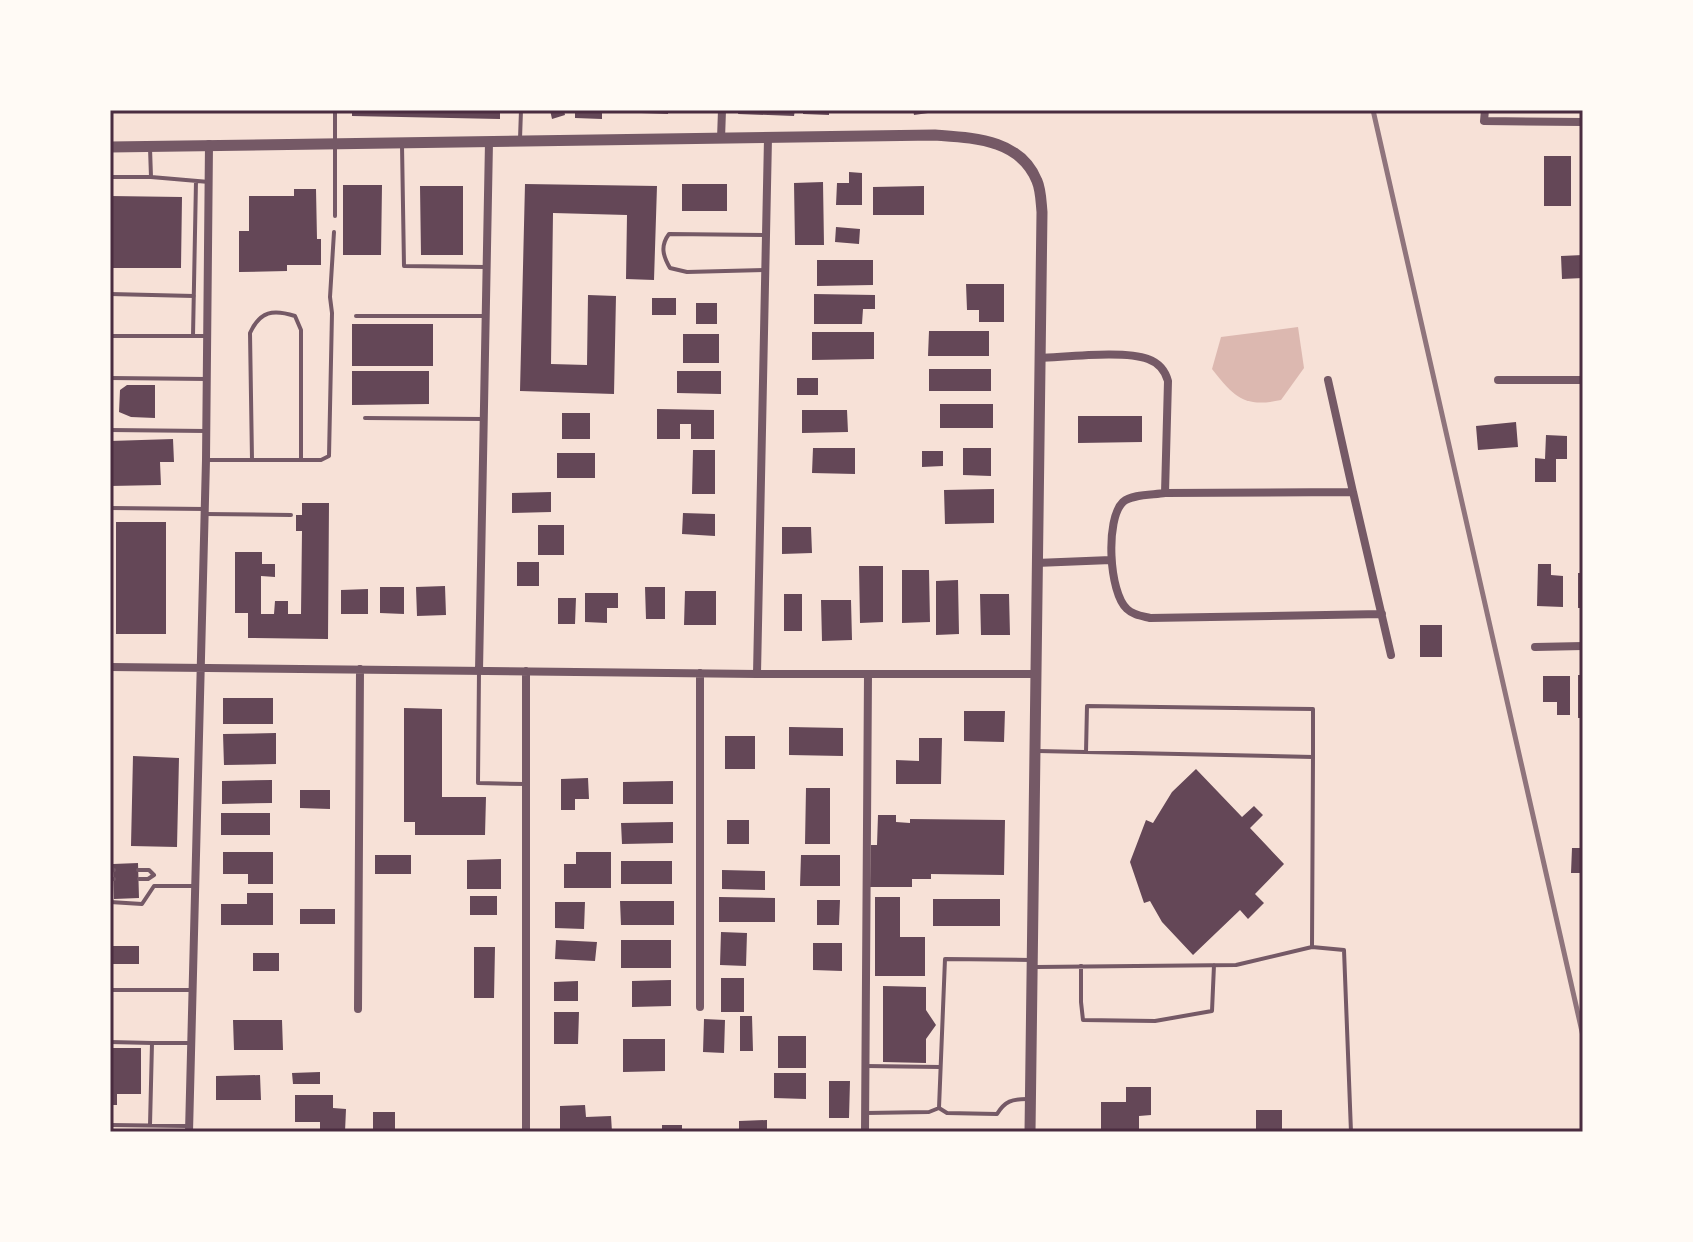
<svg xmlns="http://www.w3.org/2000/svg" width="1693" height="1242" viewBox="0 0 1693 1242" font-family="'Nunito Sans',sans-serif">
<style>
.water{fill:#dcb8b0}
.building{fill:#644757}
.lines{fill:none;stroke-linecap:round;stroke-linejoin:round}
.service{stroke:#755966;stroke-width:4}
.minor{stroke:#755966;stroke-width:8}
.tertiary{stroke:#755966;stroke-width:11}
.rail{stroke:#8f747c;stroke-width:5}
.neatline{fill:none;stroke:#4a2c40;stroke-width:3}
</style>
<rect width="100%" height="100%" fill="#f7e1d7"/>
<path class="water" d="M1298 327 1304 368 1281 400C1244 408 1234 397 1212 369L1221 337Z"/>
<path class="building" d="M352 110H500V119L352 116Z
M550 110H564L565 115 552 119Z
M575 110H602V119L575 118Z
M641 110H668V114L641 113Z
M739 110H795L794 116 738 114Z
M803 110H829V115L803 114Z
M913 110H935V112L914 115Z
M1544 156H1571V206H1544Z
M849 172 862 173V205H836L837 183H849Z
M823 182 824 245H795L794 183Z
M525 184 657 186 654 280 626 279 627 215 553 213 551 364 587 365 588 295 616 296 614 394 520 391Z
M682 184H727V211H682Z
M343 185H382L381 255H343Z
M420 186H463V255H421Z
M924 186V215H873V187Z
M294 189H316L317 239H321V265H287V271L239 272V231H249V196H294Z
M110 196 182 197 181 268H110Z
M836 227 860 229 859 244 835 242Z
M1583 255V278L1562 279 1561 256Z
M817 260H873V285L817 286Z
M966 284H1004V322H979V310H967Z
M814 294 875 295V309H863L862 324H814Z
M652 298H676V315H652Z
M696 303H717V324H696Z
M352 324H433V366H352Z
M929 331H989V356H928Z
M812 332H874V359L812 360Z
M683 334H719V363H683Z
M929 369H991V391H929Z
M352 371H429V404L352 405Z
M677 371H721V394L677 393Z
M797 378H818V395H797Z
M127 385H155V418L131 417 119 412 120 390Z
M940 404H993V428H940Z
M657 409 714 410V439H691V424H680V439H657Z
M802 410H847L848 432 802 433Z
M562 413H590V439H562Z
M1078 416H1142V442L1078 443Z
M1516 422 1518 447 1478 450 1476 426Z
M1546 435 1567 436V459H1556V482H1535V458L1545 459Z
M173 439 174 462H160L161 485 110 486V441Z
M813 448H855V474L812 473Z
M963 448H991V476L963 475Z
M693 450H715V494H692Z
M922 451H943V466L922 467Z
M557 453H595V478H557Z
M994 489V523L945 524 944 490Z
M551 492V512L512 513V493Z
M302 503H329L328 639 248 638V613H235V552H262V564H275V577L261 576V614H274L275 601H288V614H301L302 531H296V515H302Z
M683 513 715 514V536L682 534Z
M116 522H166V634H116Z
M538 525H564V555H538Z
M782 527H811L812 553 782 554Z
M517 562H539V586H517Z
M1538 564H1551V575L1563 576V607L1537 606Z
M859 566H883V622L860 623Z
M902 570H929L930 622 902 623Z
M1578 573H1583V608H1578Z
M958 580 959 634 936 635V581Z
M445 586 446 615 417 616 416 587Z
M380 587H404V614L380 613Z
M645 587H665V619H646Z
M368 589V614H341V590Z
M685 591H716V625H684Z
M585 593H618V608H607V623L585 622Z
M784 594H802V631H784Z
M980 594H1009L1010 635H981Z
M558 598H576L575 624H558Z
M821 600H851L852 640 822 641Z
M1420 625H1442V657H1420Z
M1578 675H1583V718H1578Z
M1543 676H1570V715H1557V702H1543Z
M223 698H273V724H223Z
M404 708 442 709V797H486L485 835H415V822H404Z
M964 711H1005L1004 742 964 741Z
M789 727 843 728V756L789 755Z
M276 733V764L224 765 223 734Z
M725 736H755V769H725Z
M919 738H942L941 784H896V760L919 761Z
M133 756 179 758 177 847 131 846Z
M1196 769 1242 817 1254 806 1263 815 1250 828 1284 864 1255 894 1264 903 1248 919 1240 910 1193 955 1162 922 1150 901 1144 903 1130 862 1146 820 1153 823 1172 792Z
M588 778 589 799H575V810H561V779Z
M272 780V803L222 804V781Z
M673 781V804H623V782Z
M806 788H830V844H805Z
M300 790H330V809L300 808Z
M221 813H270V835H221Z
M878 815H896V822L910 823V819L1005 820 1004 875 931 874V879H912V887H870L871 845H877Z
M727 820H749V844H727Z
M673 822V843L622 844 621 823Z
M1572 848H1583V873H1571Z
M223 852H273V884H248V874H223Z
M576 852H611V888H564V864H576Z
M375 855H411V874H375Z
M801 855H840V886H800Z
M501 859V889H467V860Z
M621 861H672V884H621Z
M138 863 139 898 114 899 113 864Z
M722 870 765 871V890L722 889Z
M247 893H273V925H221V904H247Z
M470 896H497V915H470Z
M719 897 775 898V922H719Z
M875 897H900V937H925V976H875Z
M933 899H1000V926H933Z
M817 900H840L839 925H817Z
M620 901H674V925H621Z
M555 902H585L584 929 555 928Z
M300 909H335V924H300Z
M721 932 747 933 746 966 720 965Z
M556 940 597 942 595 961 555 959Z
M621 940H671V968H621Z
M813 943H842V971L813 970Z
M110 946H139V964H110Z
M474 947H495L494 998H474Z
M253 953H279V971H253Z
M721 978H744V1012H721Z
M671 980V1006L632 1007V981Z
M578 981V1001H554V982Z
M883 986 926 987V1010L936 1025 926 1039V1063L883 1062Z
M554 1012H579L578 1044H554Z
M740 1016H752L753 1051H740Z
M704 1019 725 1020 724 1053 703 1052Z
M233 1020H282L283 1050H234Z
M778 1036H806V1068H778Z
M623 1039H665V1071L623 1072Z
M110 1048H141V1094H117V1105H110Z
M320 1072V1084H293L292 1073Z
M774 1073H806V1099L774 1098Z
M260 1075 261 1100H216V1076Z
M829 1081H850L849 1118H829Z
M1126 1087H1151V1115L1139 1116V1130L1101 1131V1102H1126Z
M295 1095H333V1108L346 1109 345 1132H320V1122H295Z
M585 1105 586 1117 611 1116 612 1132H560V1106Z
M1256 1110H1282V1132H1256Z
M373 1112H395V1132H373Z
M767 1120V1132H739V1121Z
M662 1125H682V1132H662Z"/>
<g class="lines">
<path class="service" d="M520 139 521 110
M402 145 404 266 486 267
M110 177H151L150 148
M151 177 209 182
M335 216V110
M765 270 687 272 670 268C663 256 660 246 669 234L766 235
M110 294 194 296
M356 316H485
M110 336H207
M193 336 196 181
M110 378 207 379
M365 418 483 419
M110 430 206 431
M208 460H321L329 456 332 313 330 297 334 232
M252 460 250 333C260 311 273 309 295 316L301 330V460
M110 508 205 509
M205 514 291 515
M479 671 478 783 525 784
M1038 751 1313 757 1312 947
M1086 752 1087 706 1313 709V757
M110 870H114
M138 870H149L154 875
M110 879H114
M139 879H148L154 875
M110 902 142 904 154 886H194
M1081 966V1002L1083 1020 1155 1021 1212 1011 1214 965
M1036 967 1236 965 1312 947 1344 950 1351 1132
M110 990H192
M110 1042 152 1043
M866 1066 940 1067
M1027 1099C1012 1099 1005 1101 997 1114L947 1113 939 1108 945 959 1031 960
M866 1113 929 1112 939 1108
M110 1125 188 1126
M150 1125 152 1043H191"/>
<path class="minor" d="M1485 110 1484 121 1583 122
M721 139 722 110
M1040 358C1066 357 1125 350 1148 359 1159 363 1165 370 1168 381L1165 493 1353 492 1391 655
M1328 380 1353 492
M1498 380H1583
M1165 493C1153 495 1132 494 1123 502 1105 519 1109 593 1127 609 1133 615 1142 616 1150 618L1382 614
M1036 563 1111 560
M1535 647 1583 646
M110 667 757 674H1035
M479 671 489 142
M757 674 768 138
M700 1007V673
M358 1009 360 669
M189 1132 206 460 209 144
M526 1132V671
M865 1132 868 674"/>
<path class="tertiary" d="M110 147 935 135C974 138 1020 139 1037 181 1041 190 1041 202 1042 212L1030 1132"/>
<path class="rail" d="M1373 110 1583 1036"/>
</g>
<rect width="1693" height="1242" fill="none" stroke="#fffaf5" stroke-width="224"/>
<rect x="112" y="112" width="1469" height="1018" class="neatline"/>
</svg>
